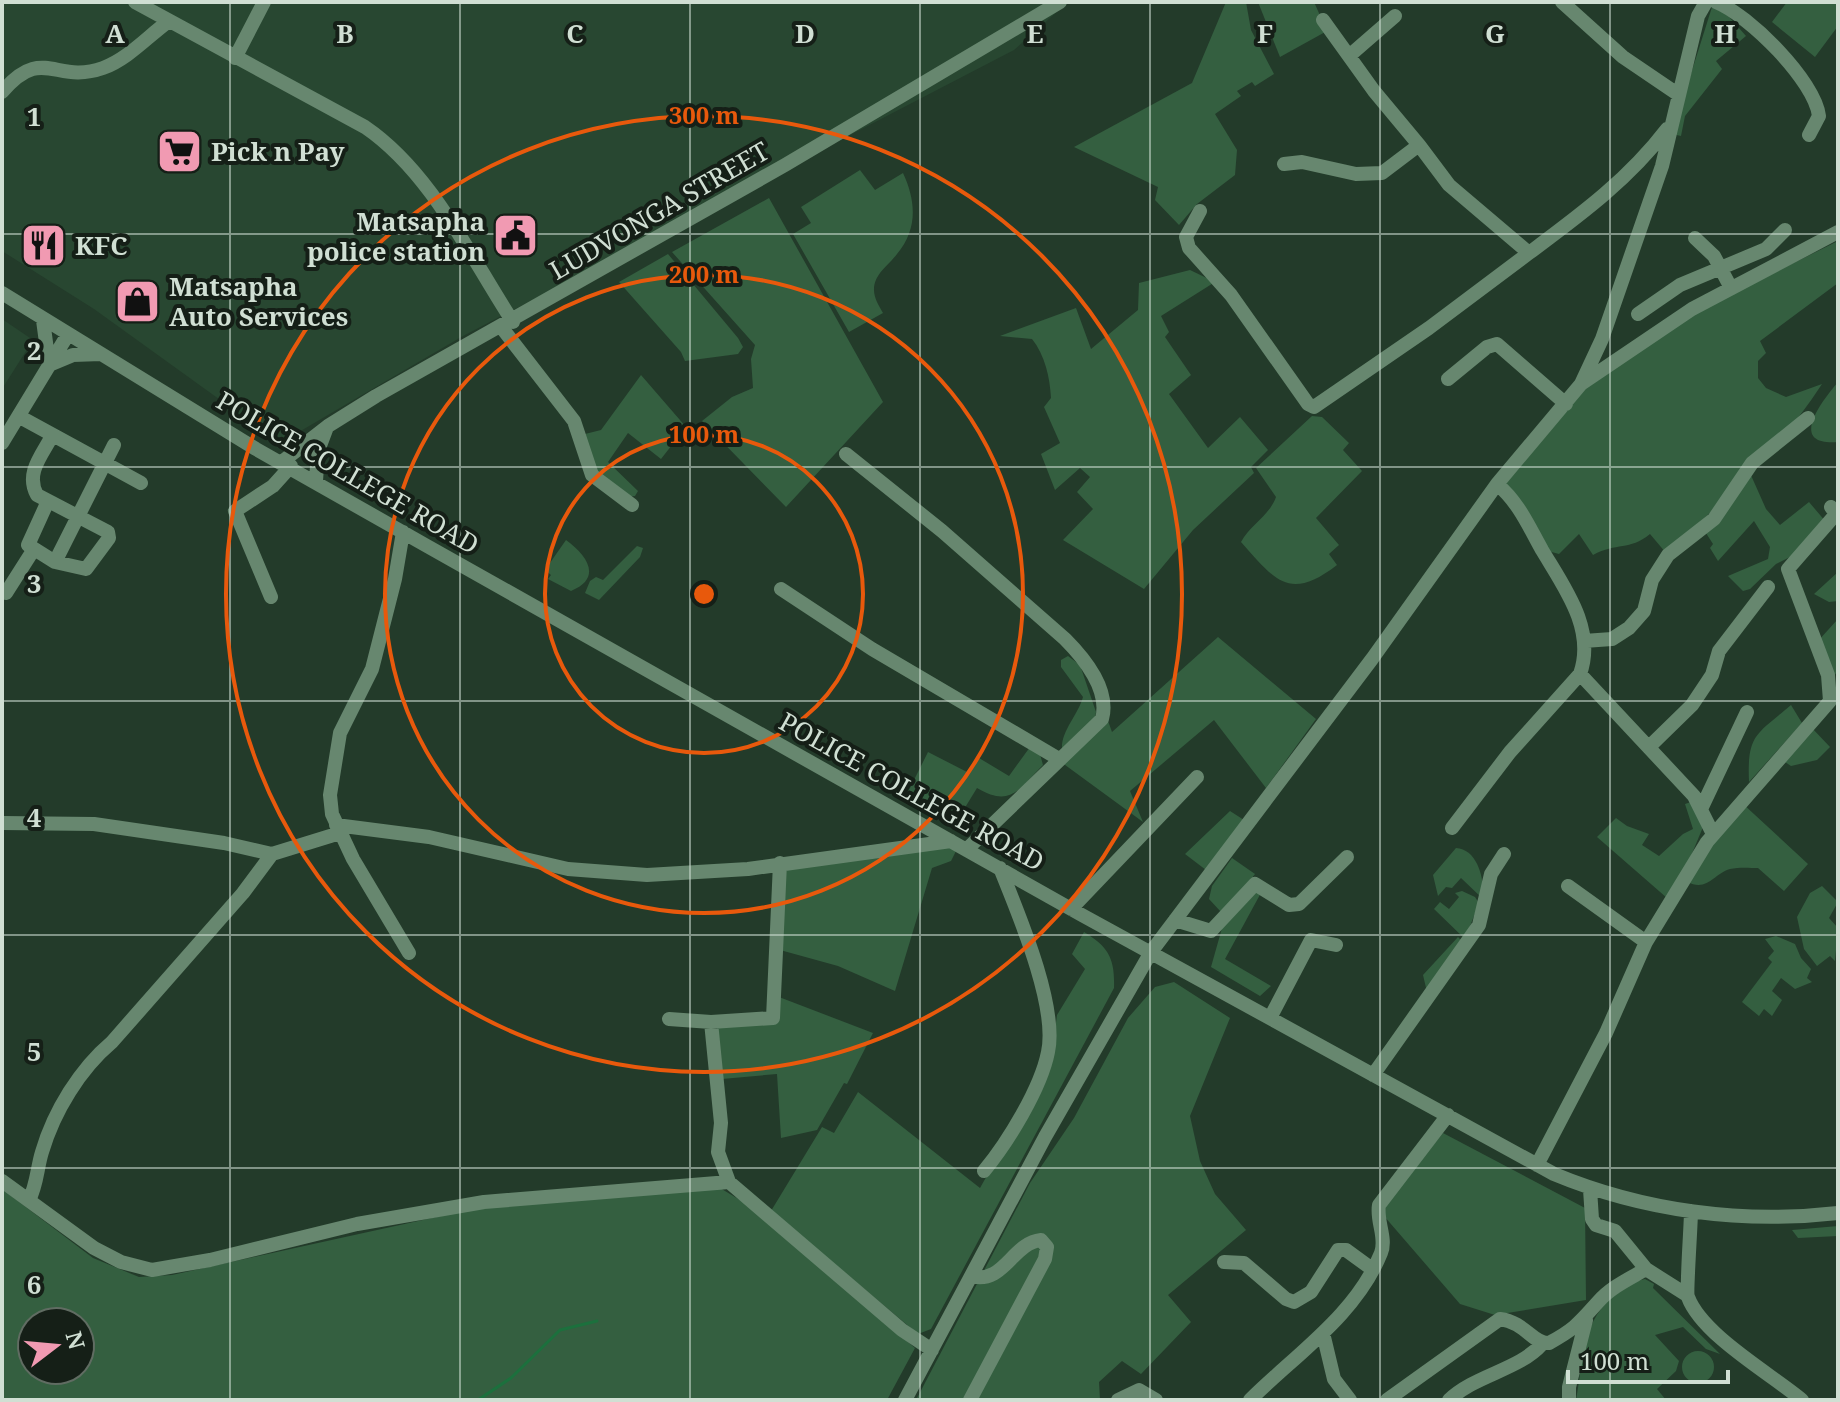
<svg xmlns="http://www.w3.org/2000/svg" width="1840" height="1402" viewBox="0 0 1840 1402" font-family="'Noto Serif',serif">
<style>
.built{fill:#284731}
.green{fill:#345f40;fill-rule:evenodd}
.lines{fill:none;stroke-linecap:round;stroke-linejoin:round}
.stream{stroke:#1c703d;stroke-width:3}
.minor{stroke:#67876f;stroke-width:14}
.grid{fill:none;stroke:#d0dfd3;stroke-width:2;stroke-opacity:0.55}
.ring{fill:none;stroke:#e8590c;stroke-width:4}
.labels{text-anchor:middle;dominant-baseline:central;stroke-width:8;stroke-linejoin:round;paint-order:stroke}
.poi-label{font-size:26px;font-weight:bold;fill:#d0dfd3;stroke:#151f17;text-anchor:start}
.street-label{font-size:26px;fill:#d0dfd3;stroke:#151f17}
.grid-label{font-size:26px;text-anchor:middle;font-weight:bold;fill:#d0dfd3;stroke:#151f17;stroke-width:8;stroke-linejoin:round;paint-order:stroke}
.centre{fill:#e8590c;stroke:#151f17;stroke-width:4}
.ring-label{font-size:24px;text-anchor:middle;font-weight:bold;fill:#e8590c;stroke:#151f17;stroke-width:8;stroke-linejoin:round;paint-order:stroke}
</style>
<rect width="100%" height="100%" fill="#233b2a"/>
<path class="built" d="M2 2H1068L1014 50 463 336 280 443 94 309 2 251Z
M2 319 33 340 2 389Z"/>
<path class="green" d="M1226 2H1246L1251 30 1274 74 1255 86 1252 82 1237 91 1241 96 1215 114 1237 150 1235 175 1197 204 1179 225 1155 200 1158 187 1074 147 1192 83Z
M1258 2H1314L1327 31 1280 57Z
M1787 2H1838V26L1815 57 1772 22Z
M1712 7 1723 10 1746 36 1716 61 1722 69 1685 116 1681 136 1672 134Z
M860 170 875 190 903 173C916 201 918 229 897 254 888 266 874 274 874 290 874 298 879 306 883 313L849 332 793 234 811 223 801 207Z
M769 198 883 402 786 507 702 421 732 397 753 388 751 359 755 345 672 252Z
M1838 241V283L1760 341 1766 353 1758 361V378L1766 388 1786 397 1822 384C1780 449 1723 502 1666 553L1650 534C1629 551 1617 542 1593 555L1579 534 1559 554 1548 551 1503 484 1588 384 1697 311Z
M668 254 738 338 743 347 738 354 685 361 681 352 619 282Z
M1190 270 1215 282 1161 316 1169 332 1165 337 1191 375 1169 394 1208 448 1240 417 1268 450 1251 467 1254 473 1193 530 1144 589 1063 540 1093 509 1077 492 1090 477 1080 468 1055 490 1041 454 1060 443 1044 407 1051 398C1050 378 1045 355 1032 339L1000 336 1076 308 1091 349 1138 310 1139 283Z
M641 375 686 427 661 459 628 433 608 462 638 491 635 496 626 497 600 478 581 435 601 430Z
M1838 382V442C1786 446 1823 400 1838 382Z
M1312 416 1322 417 1349 443 1343 450 1362 471 1316 518 1339 545 1329 554 1337 565C1289 602 1275 580 1241 542 1250 525 1270 515 1276 497L1256 468Z
M1750 473 1766 509 1780 525 1809 502 1826 522 1798 553 1776 564 1750 589 1743 591 1728 576 1768 559 1770 547 1754 521 1718 561 1710 548 1713 544 1704 530Z
M566 540C587 555 603 578 571 591L548 579 551 575 545 570Z
M637 546 643 548 640 557 599 600 585 593 590 581 596 577 603 580Z
M1838 572V601L1829 602 1814 594Z
M1838 619V671L1832 678 1818 641Z
M1218 637 1316 719 1266 788 1214 720 1130 791 1143 822 1061 762 1107 718 1112 732Z
M1068 656 1080 665 1096 712 1095 718 1062 749C1061 731 1078 715 1083 697L1061 667V660Z
M1791 705 1802 723 1749 782C1747 734 1756 735 1791 705Z
M1811 727 1830 747 1817 760 1791 766 1782 760Z
M1030 747 1040 754 1043 765C1019 789 1011 808 977 788L958 819 909 790 928 752 969 773 979 758 1009 776Z
M1694 801 1703 827 1686 868 1667 898 1597 837 1616 818 1627 826 1649 834 1642 845 1659 856 1683 834 1693 829 1685 804Z
M1742 803 1808 864 1784 891 1758 868C1750 868 1739 867 1730 869 1713 874 1708 892 1687 882Z
M1230 811 1244 820 1206 870 1185 854Z
M948 847 956 851 951 861 932 868 895 991 838 966 780 950 784 865Z
M1456 848C1478 849 1485 881 1483 899L1461 878 1452 888 1446 887 1438 896 1433 875Z
M1232 858 1255 874 1227 910 1221 912 1209 899 1212 886Z
M1822 886 1838 902 1829 918 1838 928 1835 961 1830 956 1817 966 1804 949 1797 917 1810 893Z
M1252 890 1262 891 1225 959 1271 986 1260 996 1211 967 1224 921Z
M1462 891 1475 897 1479 903 1465 939 1434 909 1440 902 1449 909 1459 897 1455 893Z
M1084 932C1109 947 1115 959 1114 988L931 1329 918 1334 771 1211 822 1127 834 1133 858 1092 980 1188 1051 1062 1057 1015 1085 969 1072 954Z
M1776 936 1795 944 1801 958 1811 969 1807 978 1812 982 1795 989 1781 978 1772 991 1782 1000 1772 1016 1764 1009 1759 1016 1742 1002 1772 962 1768 958 1774 951 1765 939Z
M1458 937 1463 942 1427 992 1423 975Z
M1174 982 1230 1018 1190 1116 1200 1161 1215 1194 1246 1230 1168 1295 1191 1322 1141 1374 1122 1361 1099 1382 1100 1400H916L1030 1183 1074 1118 1128 1018 1155 987Z
M779 997 873 1033 847 1084 844 1083 817 1130 781 1138 777 1074 722 1079 717 1028 777 1023Z
M1443 1133 1585 1208 1586 1300 1495 1315 1460 1304 1384 1216 1386 1203Z
M720 1188 745 1203 915 1348 887 1400H2V1189L93 1258 139 1277 172 1275 482 1207ZM32 1322H80V1370H32Z
M1838 1226V1236L1798 1238 1792 1230Z
M1645 1279 1654 1284 1653 1288 1720 1354 1706 1349 1683 1327 1655 1335 1679 1361 1676 1371 1657 1389 1666 1400H1576C1584 1358 1581 1319 1618 1293 1627 1287 1634 1281 1645 1279Z
M1682 1367a16 16 0 1 1 32 0a16 16 0 1 1-32 0Z"/>
<g class="lines">
<path class="stream" d="M478 1400 511 1378 560 1330 597 1321"/>
<path class="minor" d="M135 2 365 127C431 172 470 256 513 322
M1562 2 1623 57 1679 95
M1716 2C1749 15 1815 81 1819 116L1809 135
M1323 20 1374 91 1419 145
M1349 56 1395 16
M235 58 264 2
M2 92C43 44 55 85 103 68 128 59 148 36 169 21
M1284 164 1302 162 1356 174 1382 173 1419 145 1449 185 1529 253C1580 215 1628 180 1667 129
M1200 211 1186 237 1189 248 1231 295 1308 404 1314 407 1429 328 1529 253
M1695 238 1714 256 1731 288
M2 293 256 449 427 546 1080 914 1554 1174C1643 1211 1742 1224 1838 1213
M1638 314 1680 285 1766 249 1785 230
M43 320 49 365 73 355 101 354
M502 328 574 421 592 475 632 505
M1448 379 1487 347 1497 344 1566 404
M1581 384 1692 309 1838 232
M20 417 141 483
M2 443 67 336
M846 454 942 531 1065 639C1084 658 1110 690 1102 719L966 850
M283 461 328 426 376 396 785 165 1060 2
M316 481 318 451 327 427
M1497 484C1519 503 1528 525 1542 550 1564 587 1596 629 1580 674L1694 796 1713 834
M48 501 28 545 55 562 86 569 109 538 108 532 37 495C25 473 42 455 52 436
M403 532 395 579 372 669 340 733 330 795 332 814 353 859 409 953
M55 562 114 445
M781 589 872 649 1059 759
M6 593 34 549
M271 597 235 511 273 486 291 466
M1584 641 1612 639 1629 628 1644 611 1652 580 1668 555 1714 519 1752 463 1808 418
M1650 746 1692 705 1712 675 1719 651 1768 587
M1702 807 1747 712
M2 823 94 824 224 843 272 854 340 833
M336 825 429 837 568 869 647 875 748 869 951 841
M1452 828 1510 752 1580 674
M1568 886 1646 942
M1071 909 1197 777
M1175 920 1211 931 1255 884 1289 905 1299 904 1347 857
M1270 1018 1311 940 1336 945
M669 1019 711 1022 721 1123 718 1152 729 1182 902 1330 932 1350
M711 1022 773 1018 780 863
M1373 1075 1479 925 1491 874 1504 854
M1537 1165 1606 1033 1646 942 1707 842 1830 701 1828 675 1788 569 1836 514 1831 507
M984 1171C1008 1142 1041 1088 1048 1052 1058 1006 1018 913 1000 868
M2 1181 94 1248 121 1262 152 1270 210 1260 357 1224 484 1202 729 1182
M1590 1189 1592 1219 1596 1225 1615 1231 1646 1269
M29 1200C37 1185 37 1168 42 1152 54 1111 80 1069 112 1042L243 893 272 854
M1691 1211C1691 1225 1686 1292 1688 1297 1702 1335 1771 1374 1802 1400
M1224 1262 1244 1263 1286 1299 1294 1302 1311 1292 1338 1250H1346L1372 1269
M1323 1333 1334 1379 1350 1400
M905 1400 1045 1137 1151 952 1372 659 1497 484 1581 384 1602 339 1662 166 1698 16 1706 2
M970 1400 1045 1259 1047 1247 1041 1240C1012 1243 1004 1285 971 1276
M1118 1400 1139 1390 1156 1400
M1250 1400C1295 1355 1356 1315 1381 1253 1387 1238 1376 1221 1379 1205L1448 1115
M1387 1400 1500 1319C1525 1322 1534 1345 1549 1343 1575 1329 1579 1323 1598 1302 1611 1287 1629 1279 1646 1269L1687 1295
M1449 1400C1475 1375 1519 1370 1542 1344
M1569 1400V1387L1586 1320"/>
</g>
<path class="grid" d="M230 2V1400M460 2V1400M690 2V1400M920 2V1400M1150 2V1400M1380 2V1400M1610 2V1400M2 234H1838M2 467H1838M2 701H1838M2 935H1838M2 1168H1838"/>
<g class="ring">
<circle cx="704" cy="594" r="159"/>
<circle cx="704" cy="594" r="319"/>
<circle cx="704" cy="594" r="478"/>
</g>
<defs>
<symbol id="supermarket-square" viewBox="-11 -11 22 22"><rect x="-9" y="-9" width="18" height="18" rx="4" fill="#f19ab2" stroke="#151f17"/><path d="M-6-5.5h2.5l.6 2H6L4.5 2H-2.5L-4.4-4H-6ZM-1.5 3.2a1.3 1.3 0 1 0 .1 0ZM3 3.2a1.3 1.3 0 1 0 .1 0Z" fill="#111"/></symbol>
<symbol id="civic-square" viewBox="-11 -11 22 22"><rect x="-9" y="-9" width="18" height="18" rx="4" fill="#f19ab2" stroke="#151f17"/><path d="M-.6-6.5H3V-4.5H.6V-3L4-1V1h2V6H-6V1h2V-1L-.6-3ZM-1.2 2.5V6h2.4V2.5Z" fill="#111"/></symbol>
<symbol id="restaurant-square" viewBox="-11 -11 22 22"><rect x="-9" y="-9" width="18" height="18" rx="4" fill="#f19ab2" stroke="#151f17"/><path d="M-5-6h1v4h1v-4h1v4h1v-4h1v5L-1.5 .5V6h-2V.5L-5-1ZM5-6V6H3V1.5H1.5Q1.5-4 5-6Z" fill="#111"/></symbol>
<symbol id="shop-square" viewBox="-11 -11 22 22"><rect x="-9" y="-9" width="18" height="18" rx="4" fill="#f19ab2" stroke="#151f17"/><path d="M-5-2.5h2.3a2.7 3.5 0 0 1 5.4 0H5L5.5 6h-11ZM-1.5-2.5h3a1.5 2.3 0 0 0-3 0Z" fill="#111"/></symbol>
</defs>
<g fill-rule="evenodd">
<use href="#supermarket-square" x="154" y="126" width="51" height="51"/>
<use href="#civic-square" x="490" y="210" width="51" height="51"/>
<use href="#restaurant-square" x="18" y="220" width="51" height="51"/>
<use href="#shop-square" x="112" y="276" width="51" height="51"/>
</g>
<g class="labels">
<g class="poi-label">
<text x="211" y="151">Pick n Pay</text>
<text x="485" y="221" text-anchor="end">Matsapha<tspan x="485" dy="30">police station</tspan></text>
<text x="75" y="245">KFC</text>
<text x="169" y="286">Matsapha<tspan x="169" dy="30">Auto Services</tspan></text>
</g>
<g class="street-label">
<text transform="translate(659 210) rotate(-30)">LUDVONGA STREET</text>
<text transform="translate(348 472) rotate(30)">POLICE COLLEGE ROAD</text>
<text transform="translate(912 791) rotate(29)">POLICE COLLEGE ROAD</text>
</g>
</g>
<g class="grid-label">
<text x="115" y="43">A</text>
<text x="345" y="43">B</text>
<text x="575" y="43">C</text>
<text x="805" y="43">D</text>
<text x="1035" y="43">E</text>
<text x="1265" y="43">F</text>
<text x="1495" y="43">G</text>
<text x="1725" y="43">H</text>
<text x="34" y="126">1</text>
<text x="34" y="360">2</text>
<text x="34" y="593">3</text>
<text x="34" y="827">4</text>
<text x="34" y="1061">5</text>
<text x="34" y="1294">6</text>
</g>
<circle cx="704" cy="594" r="12" class="centre"/>
<g class="ring-label">
<text x="704" y="124">300 m</text>
<text x="704" y="283">200 m</text>
<text x="704" y="443">100 m</text>
</g>
<rect width="1840" height="1402" fill="none" stroke="#d0dfd3" stroke-width="8"/>
<g transform="translate(56 1346) rotate(74)"><circle r="38" fill="#151f17" stroke="#606c62" stroke-width="2"/>
<path d="M0-6L14 30L0 20L-14 30Z" fill="#f19ab2"/>
<text y="-12" font-size="22" font-weight="bold" text-anchor="middle" fill="#d0dfd3">N</text>
</g>
<path d="M1568 1370v12h160v-12" fill="none" stroke="#d0dfd3" stroke-width="4"/>
<text x="1580" y="1370" font-size="24" fill="#d0dfd3" stroke="#151f17" stroke-width="6" paint-order="stroke">100 m</text>
</svg>
